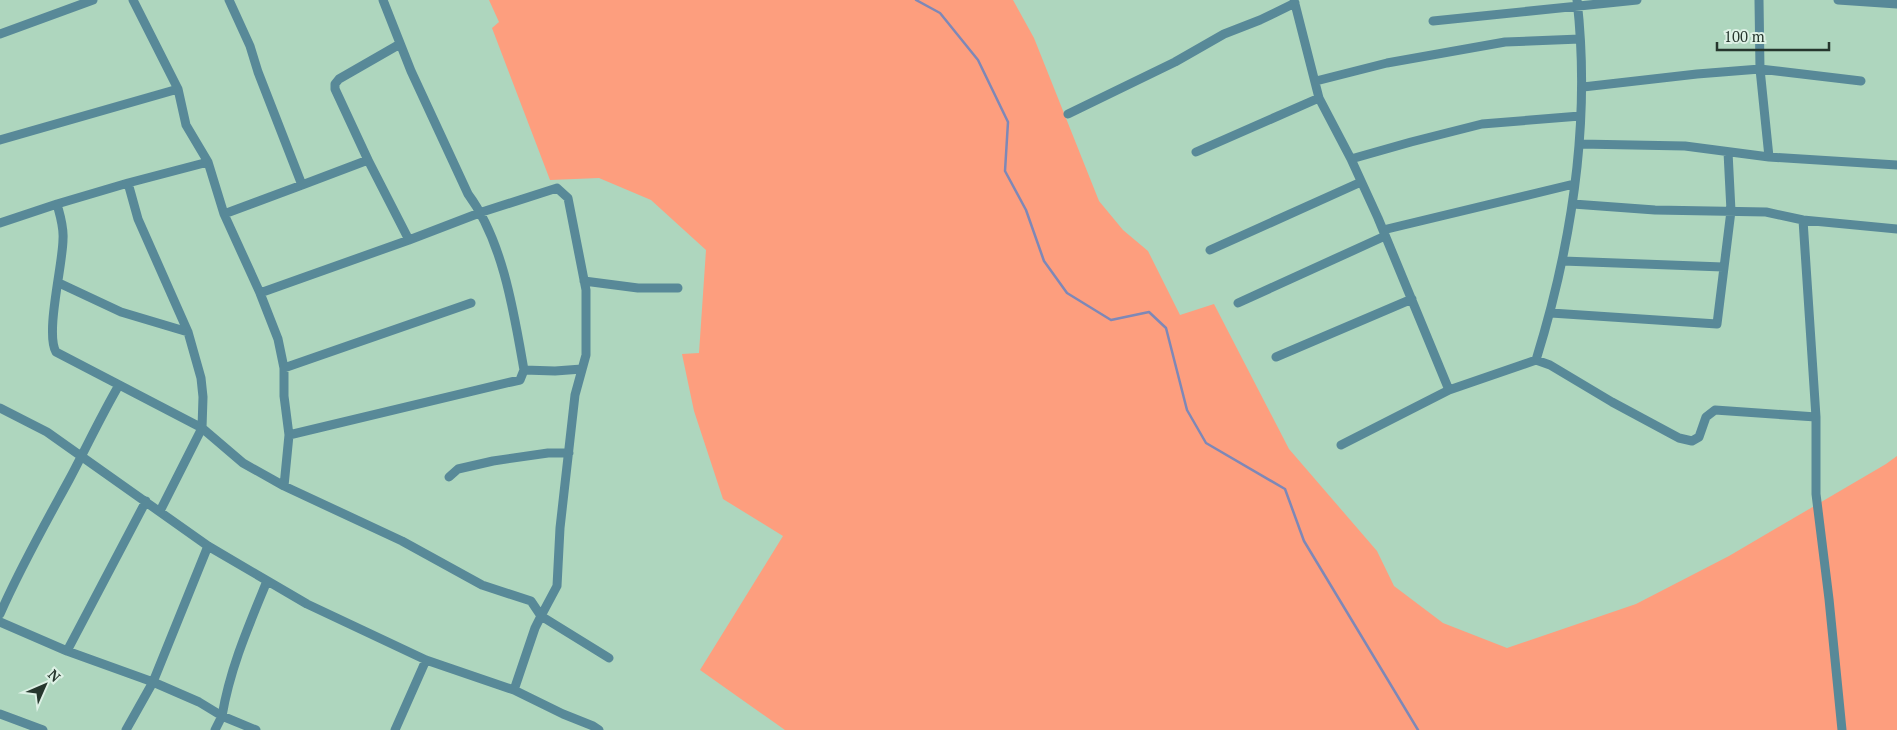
<svg xmlns="http://www.w3.org/2000/svg" width="1897" height="730" viewBox="0 0 1897 730" font-family="'PT Serif',serif">
<style>
.green{fill:#fd9e7e}
.lines{fill:none;stroke-linecap:round;stroke-linejoin:round}
.stream{stroke:#7e88b7;stroke-width:2.5}
.street{stroke:#588998;stroke-width:9}
</style>
<rect width="100%" height="100%" fill="#aed6be"/>
<path class="green" d="M489 0H1013L1034 38 1099 201 1123 230 1148 251 1180 315 1214 304 1289 449 1377 551 1394 586 1443 623 1507 648 1636 604 1729 556 1886 464 1897 456V730H785L700 670 783 536 723 499 694 411 682 354 699 353 706 250 651 200 599 178 550 180 492 28 499 22Z"/>
<g class="lines">
<path class="stream" d="M916 0 940 13 978 60 1008 122 1005 171 1026 210 1044 261 1067 293 1111 320 1149 312 1166 328 1187 410 1206 443 1285 489 1304 541 1418 730"/>
<path class="street" d="M133 0 178 89 186 125 208 162 224 214 260 293 278 339 284 368V396L289 435 284 486
M229 0 250 46 258 72 302 185 368 160 409 240
M1294 0 1319 98 1351 159 1378 218 1449 390
M1759 0 1760 69 1769 157
M1838 0 1897 4
M1433 21 1637 0
M0 34 93 0
M1316 81 1387 63 1505 42 1580 39
M1583 87 1697 74 1760 69 1861 81
M1068 114 1175 62 1224 34 1260 20 1295 3
M0 140 178 89
M1580 144 1685 146 1769 157 1897 165
M1196 152 1319 98
M1351 159 1411 142 1482 124 1580 116
M368 160 335 89V84L339 79 400 44
M57 204 128 183
M1573 204 1655 210 1766 212 1803 220 1897 229
M224 214 302 185
M1803 220 1816 417V494L1829 599 1842 730
M0 223 57 204C60 215 64 227 63 239 63 264 45 333 56 352L202 428 243 463 284 486 402 541 482 585 531 601 541 616 535 628 514 690
M1383 230 1574 184
M1210 250 1361 182
M1563 261 1723 267
M584 281 638 288H678
M59 283 121 312 188 332
M260 293 409 240 482 212 557 188 568 198 586 290V355L575 395 560 528 557 586 541 616 609 658
M1238 303 1385 236
M1551 313 1717 324 1731 211 1728 152
M1276 357 1412 299
M1536 360C1572 244 1591 122 1577 0
M284 368 471 303
M524 370 555 371 582 369
M0 408 47 432 208 546 307 604 426 660 514 690 563 714 593 726 599 730
M289 435 511 382 520 380 524 370C514 313 503 241 468 194L411 71 383 0
M1341 445 1449 390 1536 360 1550 365 1612 402 1679 438 1692 441 1699 437 1706 417 1715 410 1816 417
M449 477 458 469 493 461 548 453H569
M160 511 202 428 203 397 201 378 188 332 138 219 128 183 208 162
M208 546 153 682 199 702 222 716C230 668 249 625 267 581
M0 614C20 568 45 524 69 480 86 448 101 416 119 385
M0 622 67 651 153 682 126 730
M67 651 146 501
M0 714 43 730
M215 730 222 716 256 730
M395 730 426 660"/>
</g>
<g transform="translate(45 685) rotate(45)" stroke="#ddf1e5" stroke-width="4" paint-order="stroke">
<path d="M0-4L9 19L0 12L-9 19Z" fill="#26362d"/>
<text y="-8" font-size="14" font-weight="bold" text-anchor="middle" fill="#26362d">N</text>
</g>
<path d="M1717 42v8h112v-8" fill="none" stroke="#26362d" stroke-width="2.5"/>
<text x="1724" y="42" font-size="15" fill="#26362d" stroke="#ddf1e5" stroke-width="4" paint-order="stroke">100 m</text>
</svg>
